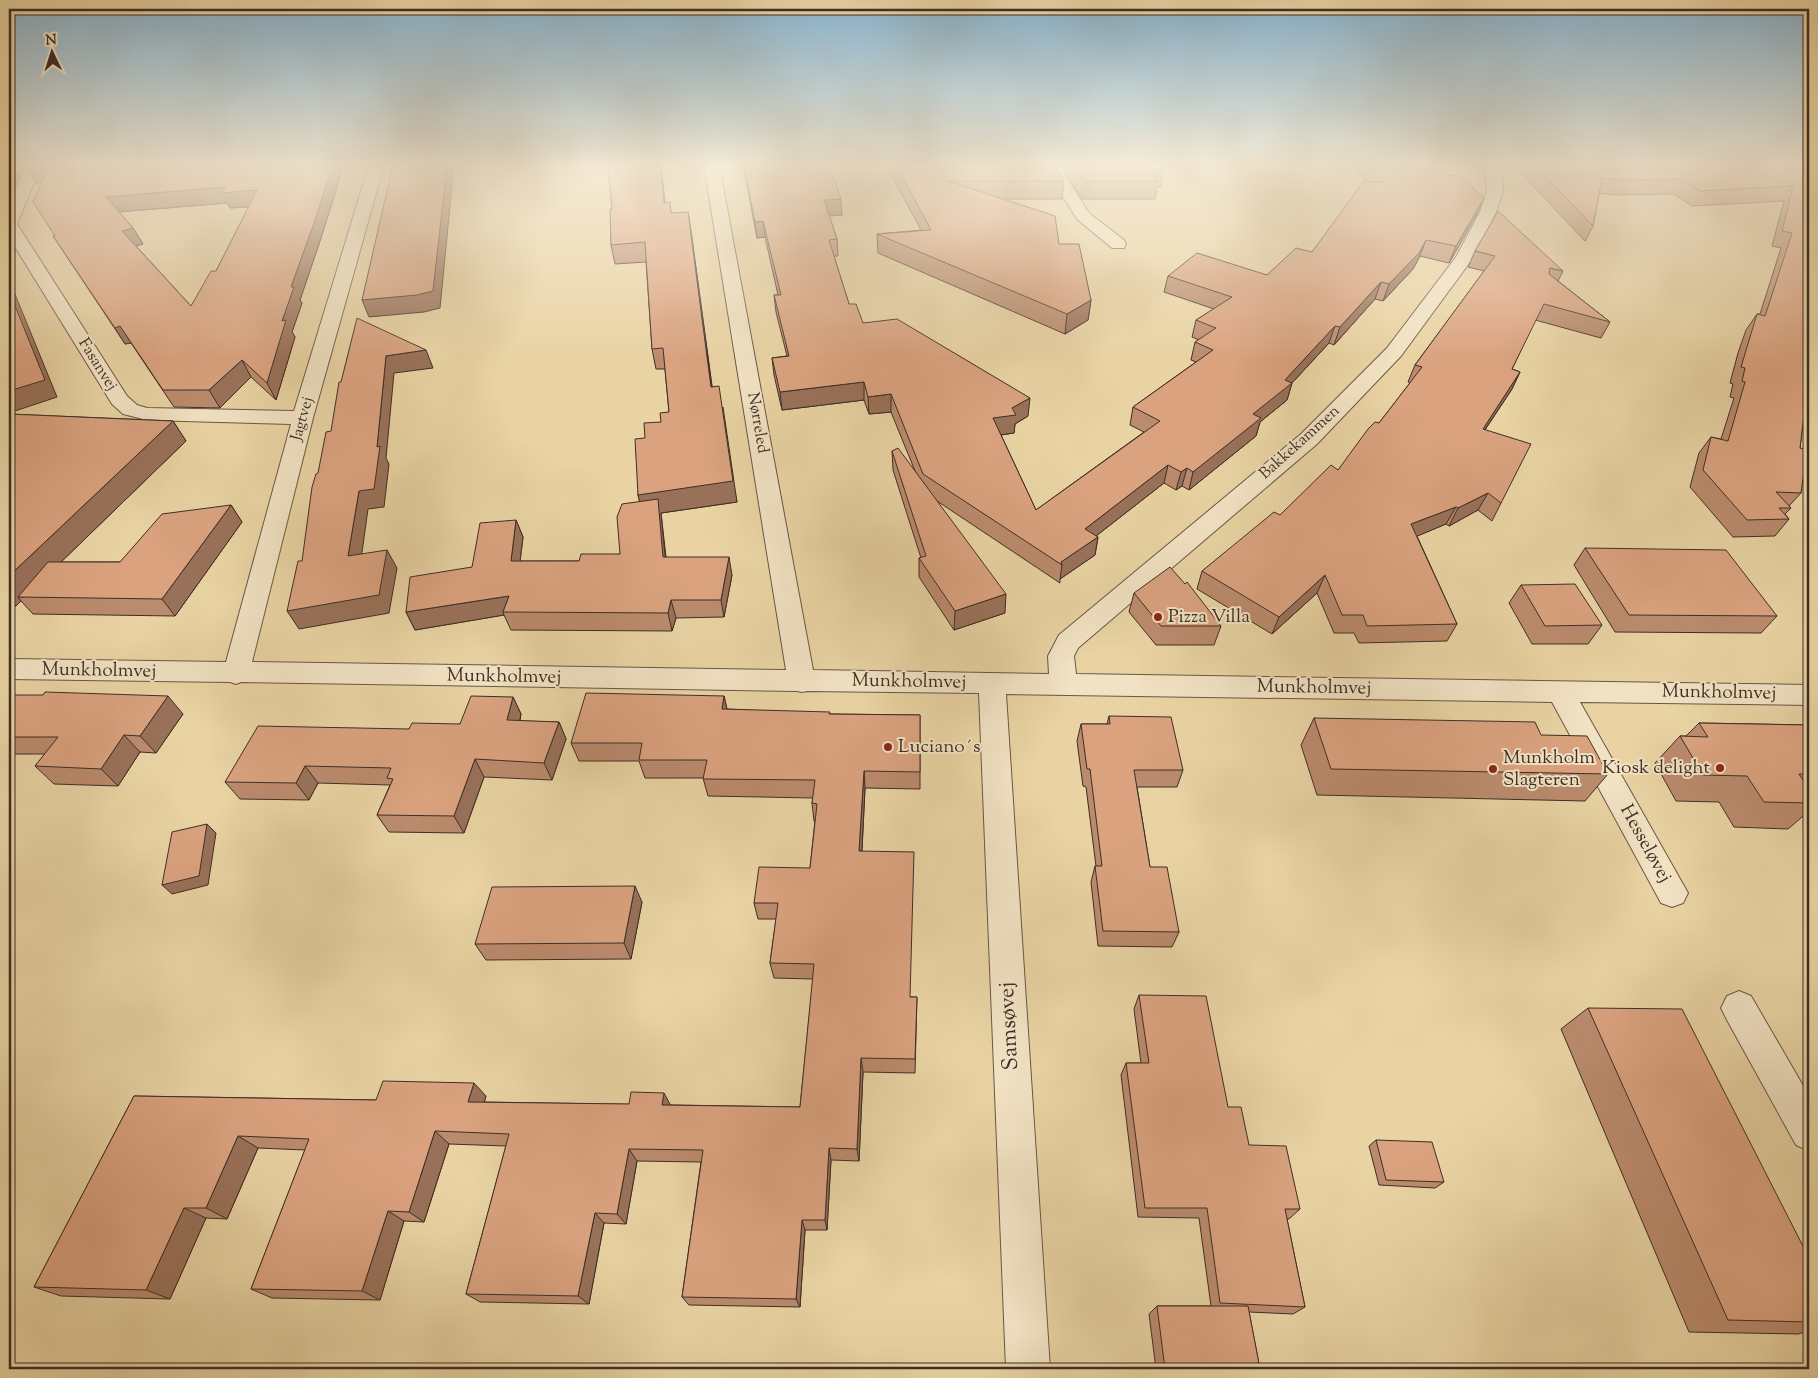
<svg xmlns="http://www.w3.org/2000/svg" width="1818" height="1378" viewBox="0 0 1818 1378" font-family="'Sorts Mill Goudy',serif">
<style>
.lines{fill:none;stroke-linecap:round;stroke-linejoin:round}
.minor-casing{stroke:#695745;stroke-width:2}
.minor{fill:#f1e2c3;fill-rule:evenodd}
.wall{fill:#bb8b6d;stroke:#3e2e26;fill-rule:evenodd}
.shaded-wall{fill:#997159;stroke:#3e2e26}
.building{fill:#daa27f;stroke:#3e2e26;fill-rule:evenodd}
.poi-dot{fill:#8f2418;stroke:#f1e2c3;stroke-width:2}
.labels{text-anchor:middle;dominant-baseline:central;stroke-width:4;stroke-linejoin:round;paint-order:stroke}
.far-street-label{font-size:16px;fill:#3e2e26;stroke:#f1e2c3}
.poi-label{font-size:19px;fill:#3e2e26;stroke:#f1e2c3;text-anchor:start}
.street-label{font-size:19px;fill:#3e2e26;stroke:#f1e2c3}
.near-street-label{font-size:22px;fill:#3e2e26;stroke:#f1e2c3}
</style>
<rect width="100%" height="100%" fill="#e9d3a3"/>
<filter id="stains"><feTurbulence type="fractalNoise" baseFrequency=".004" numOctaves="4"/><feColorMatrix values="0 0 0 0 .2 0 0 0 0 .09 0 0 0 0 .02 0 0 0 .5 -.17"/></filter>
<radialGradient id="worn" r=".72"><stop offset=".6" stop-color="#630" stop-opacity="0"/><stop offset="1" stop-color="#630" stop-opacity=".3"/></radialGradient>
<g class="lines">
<defs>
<path id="minor" d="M26 165H41L17 224 127 396 137 405 147 408 294 411 369 165H384L313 418 252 662 786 670 704 165H719L813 670 1049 674 1048 656 1059 635 1301 434 1387 348 1456 257 1480 212 1487 191 1485 171 1483 165H1498L1501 171 1503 191 1496 212 1473 258 1401 356 1317 444 1078 648 1074 656 1076 674 1809 685V705L1580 702 1688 893 1683 903 1672 907 1661 903 1552 702 1006 694 1050 1369H1006L979 693 807 691 802 692 797 691 241 682 236 684 230 682 9 679V659L226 662 291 424 147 420 123 414 112 404 9 237V206Z
M1043 165H1058L1089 213 1124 240 1126 244 1124 248H1112L1077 219Z
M1739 991 1751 996 1809 1096V1151L1796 1145 1727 1020 1721 1008 1727 996Z"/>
</defs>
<use href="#minor" class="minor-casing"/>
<use href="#minor" class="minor"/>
</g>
<path class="wall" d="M27 165H344L321 238 300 300 302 303 292 332 295 337 276 400 251 377 220 408 174 407 131 343 125 344 53 236H55L42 182 36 183 26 168ZM227 203 230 208 249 207 216 271 191 306 136 246 143 244 133 228 119 212Z
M608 165H661L665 203 672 213 691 231 712 387 737 502 661 513 666 557 732 575 724 617 676 618 672 631 511 630 504 615 415 630 406 612 472 567 516 520 523 537 520 561H579L620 554 640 502 638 495 645 438 661 422 669 412 665 369H656L652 349 646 262 615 264 611 245 612 209Z
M743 165H829L842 215 829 216 837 239 838 256H834L849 304 863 323 1028 416 1015 424 1014 433 1001 435 1036 510 1144 432 1130 425 1133 407 1196 362 1191 360 1195 342 1199 340 1192 337 1196 320 1214 309 1164 292 1168 276 1267 275 1312 252 1366 182 1352 165H1439L1477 214 1449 263 1420 256 1413 269 1383 301 1375 299 1334 345 1329 343 1292 383 1287 400 1260 422 1256 436 1189 490 1182 486 1176 490 1164 483 1096 536 1098 537 1095 555 1060 579V583L937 501 1005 613 954 630 919 577V558H921L893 470 892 451 915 471 891 412 869 414 864 400 782 410 774 375 772 358 787 356 776 312 774 295H778L765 237 757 238Z
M886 165H1054L1064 181 1062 199H1004L1059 244 1091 300 1088 320 1065 334 878 253 877 234 921 230Z
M1060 165H1162L1164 169 1161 187H1157L1155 199H1082Z
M1513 165H1809V380L1808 381 1800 448 1801 493 1789 506 1791 508 1785 514 1789 519 1775 536 1733 537 1690 487 1699 453 1711 437 1721 439 1734 398 1730 397 1733 384 1730 383 1738 353 1746 330 1757 314H1760L1781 248 1772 246 1784 201 1692 206 1674 194 1616 195 1599 193 1593 226 1585 241Z
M1475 251 1563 271 1558 281 1610 322 1601 338 1535 320 1512 369 1520 372 1512 389 1485 430 1501 503 1492 521 1478 510 1449 526 1446 524 1417 536 1457 624 1447 641 1359 643 1354 633H1334L1317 593 1272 634 1197 589 1202 571 1280 515 1338 470 1379 423 1410 383 1408 382 1415 365 1484 271 1468 267Z
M9 414 173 421 186 441 61 562H120L231 505 242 522 175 616 33 614 21 601 16 606H9Z
M1585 548 1777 616 1761 633 1615 632 1574 565Z
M1521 585 1602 625 1588 644H1532L1509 603Z
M1134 593 1221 626 1214 645H1156L1129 612Z
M9 695 183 714 156 753 140 752 118 786 54 784 35 766 45 754H9Z
M724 696 727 709 830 714 920 715V789L865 788 862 851 910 997H917L915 1073 863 1072 859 1161 831 1160 827 1230H805L800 1307 689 1305 682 1297 701 1162 637 1161 626 1224 604 1223 589 1304 480 1302 466 1294 506 1146 449 1144 424 1222 404 1221 380 1300 272 1298 251 1289 305 1150 258 1148 227 1219 206 1218 170 1299 61 1296 34 1287 134 1096 376 1100 486 1096 484 1102 800 1107 813 979 774 978 770 963 776 919H758L754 903 810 868 815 821H814L812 803 813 798 708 796 703 778H645L639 761H579L571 743Z
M513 697 521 714 520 721 559 722 566 739 552 780 484 777 464 833 389 832 377 815 390 785 318 783 309 800 240 799 225 782 409 729 460 724Z
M1109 716 1183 770 1177 787H1137L1150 867 1179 932 1172 947 1098 946 1091 882 1095 866H1096L1086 787 1083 786 1077 741 1081 724H1107Z
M1314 718 1608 774 1585 801 1317 795 1301 745Z
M1699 723 1809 725V811L1788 829 1734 827 1719 802 1676 801 1655 763 1680 736H1686Z
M642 902 631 959 486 960 475 944Z
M1139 995 1228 1107 1249 1145 1300 1209 1289 1219H1287L1305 1307 1293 1314 1249 1312 1260 1369H1156L1149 1314 1157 1306H1211L1199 1218 1138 1217 1121 1075 1126 1063H1141L1134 1009Z
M1588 1008 1809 1258V1331L1798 1334 1689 1332 1561 1029Z
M1376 1140 1444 1182 1435 1188 1379 1185 1369 1146Z"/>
<path class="shaded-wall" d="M9 165H25L17 183 9 170Z
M45 165H50L59 180 36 183 26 168Z
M333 165H344L321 238 300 300 302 303 292 332 295 337 276 400 267 383 291 287Z
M447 165H454L440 308 424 312 369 317 362 300Z
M660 165H661L667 221 664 203Z
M225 187 257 190 265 205 230 208 227 203 116 212 106 197Z
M1484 198 1477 214 1449 263 1456 246Z
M841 199 842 215 825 216 824 200Z
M688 212 691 231 715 408 711 387Z
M763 221 765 237 757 238 755 222Z
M133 228 143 244 131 247 122 231Z
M1426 240 1420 256 1413 269 1383 301 1389 284Z
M9 282 12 287 57 397 9 413Z
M1381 282 1375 299 1334 345 1340 327Z
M1091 300 1088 320 1065 334 1067 314Z
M120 326 131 343 125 344 115 328Z
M1335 326 1329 343 1292 383 1287 400 1260 422 1256 436 1189 490 1193 472 1253 414Z
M426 350 433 368 394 373 386 458 389 464 384 507 368 509 359 574 348 556 359 491 377 447 386 356Z
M242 360 251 377 220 408 209 390Z
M1520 372 1512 389 1474 446 1483 429Z
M864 382V400L782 410 780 392Z
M891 394V412L869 414 868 397Z
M1030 398 1028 416 1015 424 1014 433 992 436 993 418Z
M723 407 737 502 661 513 667 575 643 516 638 495Z
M173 421 186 441 25 597H18L21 601 16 606 9 599V576Z
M1168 465 1164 483 1082 547 1085 529Z
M1187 468 1182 486 1176 490 1181 472Z
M1488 493 1478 510 1449 526 1458 508Z
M231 505 242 522 175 616 162 599Z
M1456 507 1446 524 1403 542 1411 524Z
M516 520 523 537 518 578 511 561Z
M1098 537 1095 555 1060 579 1062 565 1061 562Z
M387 550 397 568 389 613 299 629 287 611Z
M729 557 732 575 724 617 721 600Z
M1325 575 1317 593 1272 634 1279 617Z
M1006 594 1005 613 954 630 955 611Z
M509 596 503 612 504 615 415 630 406 612Z
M671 600 676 618 672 631 668 613Z
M168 696 183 714 156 753 140 736Z
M724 696 728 714 722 709Z
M513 697 521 714 516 738 507 720Z
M559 722 566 739 552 780 544 763Z
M124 735 140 752 118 786 101 769Z
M475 759 484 777 464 833 454 816Z
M305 766 318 783 309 800 296 783Z
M864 771 865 788 861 868 859 851Z
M207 824 216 833 208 885 172 894 162 885Z
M635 886 642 902 631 959 624 943Z
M861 1058 863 1072 859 1161 857 1149Z
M474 1083 486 1096 481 1115 468 1102Z
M664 1093 671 1106 662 1105Z
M435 1131 449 1144 424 1222 409 1212Z
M238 1136 258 1148 227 1219 206 1208Z
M829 1148 831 1160 827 1230 825 1220Z
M629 1149 637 1161 626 1224 617 1214Z
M184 1208 206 1218 170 1299 146 1290Z
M388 1211 404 1221 380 1300 362 1291Z
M595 1213 604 1223 589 1304 578 1296Z
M802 1220 805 1230 800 1307 796 1299Z"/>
<path class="building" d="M27 165H45L26 168Z
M49 165H333L314 223 291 287H294L282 321 286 320 267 383 242 360 209 390H163L120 326 115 328 53 236H55L33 202ZM225 187 222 193 257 190 216 271H211L191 306 122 231 133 228 106 197Z
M393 165H447L433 291 417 295 362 300Z
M608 165H660L664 203 670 202 671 213 688 212 711 387 719 386 733 481 638 495 635 439 645 438 644 423 661 422 660 413 669 412 663 348 652 349 645 242 611 245 610 209H612Z
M744 165H829L841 199 824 200 837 239 829 240 849 304H856L863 323 897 319 1030 398 1012 408 1016 415 993 418 1036 510 1160 421 1133 407 1213 350 1195 342 1216 328 1196 320 1232 297 1168 276 1197 253 1267 275 1296 248 1312 252 1363 182H1384L1370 165H1439L1449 176 1459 175 1484 198 1456 246 1426 240 1419 253 1389 284 1381 282 1340 327 1335 326 1285 380 1292 383 1253 414 1261 418 1193 472 1187 468 1181 472 1168 465 1085 529 1098 537 1061 562 1062 565 923 474 891 394 868 397 864 382 780 392 772 358 789 356 774 295H781L763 221 755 222Z
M896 165H1054L1064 181H948L1055 216 1059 244H1079L1091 300 1067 314 877 234 931 230Z
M1074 165H1162L1164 169H1153L1158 181H1085Z
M1534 165H1809V374L1800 448 1807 450 1801 493 1776 492 1791 508H1779L1789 519 1747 520 1703 470 1711 437 1728 441 1745 382 1742 381 1745 368 1741 367 1750 337 1757 314 1765 316 1792 233 1782 231 1793 186 1700 191 1682 179 1623 180 1602 178 1593 226Z
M1498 211 1563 271 1550 268 1549 274 1610 322 1544 304 1512 369 1520 372 1483 429 1531 444 1501 503 1488 493 1458 508 1456 507 1411 524 1457 624 1367 626 1363 615H1342L1325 575 1279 617 1202 571 1274 512 1280 515 1331 465 1338 470 1368 429 1375 422 1379 423 1422 367 1415 365 1495 256 1475 251Z
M9 291 45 380 9 391Z
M357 318 426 350 386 356 377 447 380 446 374 489 359 491 348 556 387 550 379 595 287 611 298 561H302L312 487 316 474 318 473 326 432 331 431 339 382H341Z
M9 414 173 421 9 576Z
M898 448 1006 594 955 611 919 558 926 556 892 451Z
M658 499 663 557H729L721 600H671L668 613 503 612 509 596 406 612 410 577 472 567 480 523 516 520 511 561H579L581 554H620L617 517 622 504Z
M231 505 162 599 18 597 48 562H120L162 514Z
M1585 548 1726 550 1777 616 1629 615Z
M1170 567 1185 584 1187 582 1221 626H1161L1134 593Z
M1575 584 1602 625 1545 626 1521 585Z
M45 692 168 696 140 736 124 735 101 769 35 766 58 737H9V695H43Z
M586 693 724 696 722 709 830 712 829 714 920 715V772L864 771 859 851 914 852 910 997H917L915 1059 861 1058 857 1149 829 1148 825 1220H802L796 1299 682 1297 703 1150 629 1149 617 1214 595 1213 578 1296 466 1294 509 1134 435 1131 409 1212 388 1211 362 1291 251 1289 309 1139 238 1136 206 1208H184L146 1290 34 1287 134 1096 376 1100 383 1081 474 1083 468 1102 629 1104 631 1092 664 1093 662 1105 800 1107 814 964 770 963 778 903H754L759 867 810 868 817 804 812 803 815 780 703 779 707 760H639L642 743H571Z
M471 696 513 697 507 720 559 722 544 763 475 759 454 816 377 815 393 779 387 778 391 768 305 766 296 783 225 782 258 726 409 729 412 723 460 724Z
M1109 716 1171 717 1183 770H1134L1150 867H1167L1179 932 1103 931 1095 866H1102L1090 769H1087L1081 724H1110Z
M1314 718 1535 722 1541 735 1587 736 1608 774 1331 769Z
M1699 723 1809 725V774H1799L1809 789V803L1764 802 1747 776 1703 775 1680 736 1708 737Z
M207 824 199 876 162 885 172 832Z
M635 886 624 943 475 944 492 887Z
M1139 995 1206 996 1228 1107H1241L1249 1145 1286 1146 1300 1209H1285L1305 1307 1220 1303 1207 1208H1145L1126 1063H1149Z
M1588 1008 1682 1009 1809 1258V1322L1728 1320Z
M1376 1140 1432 1142 1444 1182 1386 1180Z
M1157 1306H1248L1260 1369H1165Z"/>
<linearGradient id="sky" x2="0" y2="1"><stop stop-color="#88b5d1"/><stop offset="0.46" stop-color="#f5ebd6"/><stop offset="1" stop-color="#f5ebd6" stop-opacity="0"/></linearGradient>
<rect width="1818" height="358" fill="url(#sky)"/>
<g class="poi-dot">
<circle cx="1158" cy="617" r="5"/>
<circle cx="888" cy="747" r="5"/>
<circle cx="1720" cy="768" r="5"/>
<circle cx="1493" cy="769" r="5"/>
</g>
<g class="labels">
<g class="far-street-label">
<text transform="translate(97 365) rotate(58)">Fasanvej</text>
<text transform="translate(303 419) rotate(-74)">Jagtvej</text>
<text transform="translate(757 423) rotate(80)">Nørreled</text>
<text transform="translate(1300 443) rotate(-42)">Bakkekammen</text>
</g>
<g class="poi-label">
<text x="1168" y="617">Pizza Villa</text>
<text x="898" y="747">Luciano´s</text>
<text x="1503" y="758">Munkholm<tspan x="1503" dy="22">Slagteren</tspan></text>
<text x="1710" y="768" text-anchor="end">Kiosk delight</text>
</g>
<g class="street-label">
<text transform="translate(99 671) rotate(1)">Munkholmvej</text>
<text transform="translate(504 677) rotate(1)">Munkholmvej</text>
<text transform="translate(909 682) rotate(1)">Munkholmvej</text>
<text transform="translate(1314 688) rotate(1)">Munkholmvej</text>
<text transform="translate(1719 693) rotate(1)">Munkholmvej</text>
<text transform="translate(1645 844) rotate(61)">Hesseløvej</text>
</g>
<g class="near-street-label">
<text transform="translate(1010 1026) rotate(-93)">Samsøvej</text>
</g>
</g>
<rect width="1818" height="1378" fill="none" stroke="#e9d3a3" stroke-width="30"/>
<rect x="10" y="10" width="1798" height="1358" fill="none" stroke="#3e2e26" stroke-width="2.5"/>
<rect x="15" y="15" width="1788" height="1348" fill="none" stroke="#3e2e26"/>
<g transform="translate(52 52) rotate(356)" stroke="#f1e2c3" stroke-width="4" paint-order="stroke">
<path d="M0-4L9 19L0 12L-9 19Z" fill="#3e2e26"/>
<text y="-8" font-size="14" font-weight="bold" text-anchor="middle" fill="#3e2e26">N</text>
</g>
<rect width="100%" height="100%" filter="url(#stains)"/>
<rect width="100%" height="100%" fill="url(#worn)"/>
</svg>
